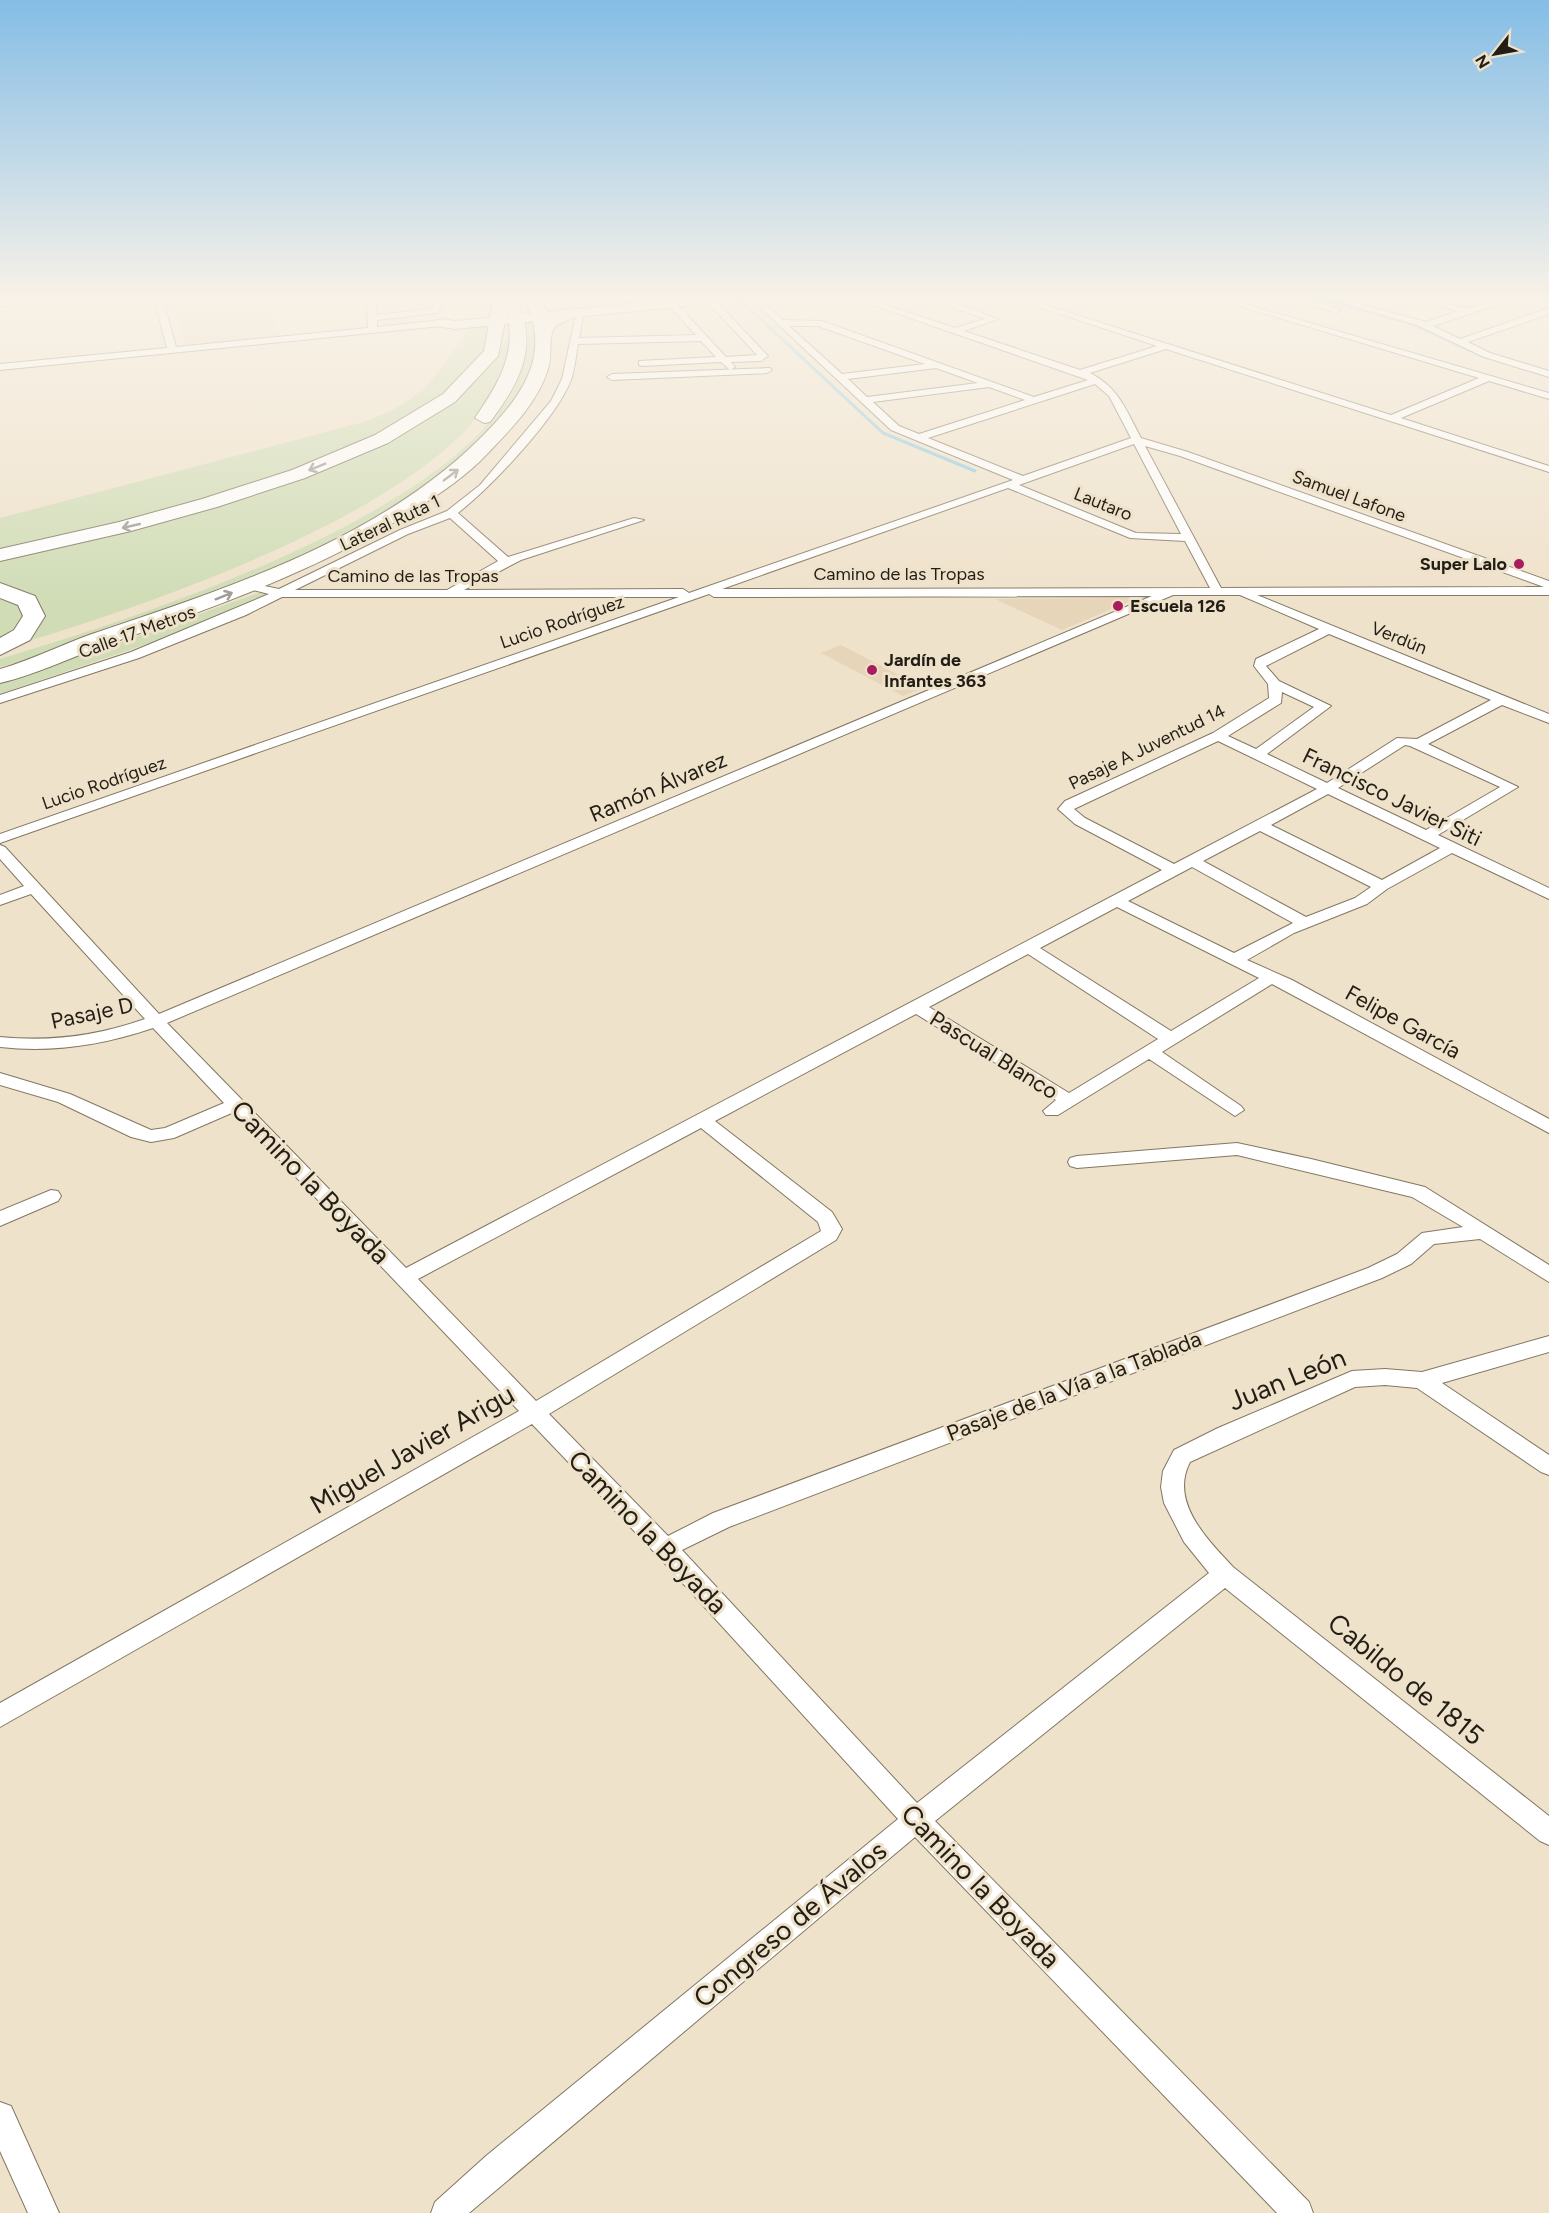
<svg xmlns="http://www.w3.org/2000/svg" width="1549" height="2213" viewBox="0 0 1549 2213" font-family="Figtree,sans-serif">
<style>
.built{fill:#e7d5b9}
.green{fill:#cfdcb5}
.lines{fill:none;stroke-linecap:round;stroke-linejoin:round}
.stream{stroke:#8fcae2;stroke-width:3}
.street-casing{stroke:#837762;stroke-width:2}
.secondary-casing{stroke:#837762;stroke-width:2}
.highway-casing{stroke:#837762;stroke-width:2}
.street{fill:#fff;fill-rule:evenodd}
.secondary{fill:#fff;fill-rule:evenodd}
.highway{fill:#fff;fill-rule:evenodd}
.oneway{stroke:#9c9a96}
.poi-dot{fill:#a91d5e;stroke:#efe2cb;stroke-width:2}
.labels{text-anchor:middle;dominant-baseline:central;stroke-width:6;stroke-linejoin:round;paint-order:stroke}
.far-street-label{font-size:18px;fill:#231e15;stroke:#efe2cb}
.far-poi-label{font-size:18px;font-weight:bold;fill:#231e15;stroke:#efe2cb;text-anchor:start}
.street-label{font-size:22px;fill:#231e15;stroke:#efe2cb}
.near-street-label{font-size:27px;fill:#231e15;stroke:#efe2cb}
</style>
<rect width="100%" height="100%" fill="#efe2cb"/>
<path class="built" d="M190 297H264L280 336 185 344 173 299Z
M1130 598 1133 600 1062 630 995 599Z
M841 645 924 688 903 696 821 653Z"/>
<path class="green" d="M534 318 536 327 535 364 508 416 428 486 355 530 273 571 36 657 0 667V659C120 623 561 488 523 319Z
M494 324 482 355 452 387 407 418 368 439 313 464 180 508 0 549V518L364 422C424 400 433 380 468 330L453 327Z
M508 337C513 345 506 361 503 371 464 501 139 608 18 644L42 615 38 603 0 586V559L271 489 467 388 493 362Z
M261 592 267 595 176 634 0 694V680L110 646Z
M0 594 19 602 27 619 0 643Z"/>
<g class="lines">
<path class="stream" d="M1310 297 1409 323 1487 358
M739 299 883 433 975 471"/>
<defs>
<path id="street" d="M41 297H67L0 306V300Z
M154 297H162L176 347 368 328 367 297H375L376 315 431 309 433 307 431 297H439L442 308 436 313 377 320V327L441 320 445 323 441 326 0 370V364L167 348Z
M664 297H670L726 357 757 355 705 299 712 297 768 356 761 361 731 362 735 367 730 370 721 362 642 366 639 365V361L716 357 701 341 578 344C576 355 575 369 571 380 556 419 491 487 458 513L508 557 634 518 644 520 521 560 464 590 683 589 689 593 1013 480 891 430 749 297H757L783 320 822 321 1034 397 1088 380 850 297H861L955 328 985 319 927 297H938L998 319 964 331 1080 370 1157 346 1009 297H1020L1391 415 1479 378 1209 297H1221L1549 393V399L1489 381 1401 418 1549 466V472L1166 349 1090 373C1119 388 1126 410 1141 438L1188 452 1549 581V595H1257L1549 714V723L1502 705 1428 744 1518 787 1438 835 1549 888V899L1452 853 1387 889 1367 904 1294 933 1247 960 1292 980 1549 1119V1133L1272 984 1162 1052 1241 1106 1244 1110 1235 1116 1149 1059 1058 1115H1046L1043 1111 1056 1100 916 1014 715 1121 832 1212 842 1229 836 1240 549 1414 668 1536 713 1513 1368 1268 1397 1254 1422 1233 1463 1227 1412 1197 1237 1155 1077 1168 1070 1166 1068 1162 1070 1158 1077 1156 1237 1143 1311 1159 1425 1187 1549 1265V1282L1480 1239 1434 1244 1411 1264 1382 1278 729 1527 682 1550 917 1803 1209 1573 1184 1542 1164 1503 1161 1487 1163 1471 1174 1450 1218 1428 1352 1371 1385 1369 1422 1372 1549 1336V1352L1442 1383 1549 1455V1475L1541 1472 1417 1388 1385 1385 1355 1387 1190 1462C1169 1502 1208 1540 1233 1567L1549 1816V1845L1540 1841 1225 1588 935 1821 1309 2202 1313 2213H1277L915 1837 469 2213H431L435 2202 486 2156 898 1819 657 1555 532 1424 0 1727V1703L519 1411 234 1112 174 1138 151 1142 131 1137 58 1102 0 1085V1073L70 1094 151 1130 165 1128 224 1103 153 1028C103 1045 53 1053 0 1047V1037C51 1042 97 1036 145 1019L31 894 0 905V895L24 886 0 859V845L5 847 159 1014 1152 596 714 597 709 594 0 843V834L679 597H282L246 615 139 658 0 703V695L131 652 269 594 245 588V582L279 589 400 530 447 511 480 485 551 401 562 379 577 310 584 312 579 338 696 335 664 301ZM789 326H818L925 364 842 374ZM936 368 978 383 867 397 848 379ZM1095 384 1109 396 1131 438 1023 476 928 438ZM989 387 1025 400 919 434 899 426 873 402ZM1134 444 1181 534 1136 533 1019 485ZM1145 446 1180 456 1544 587 1221 588ZM1008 488 1130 538 1185 541 1210 588 722 589ZM450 518 498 561 447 590H295L408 534ZM1173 595H1240L1319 629 1256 659 1254 666 1268 684 1269 698 1213 733 1065 801 1058 809 1075 824 1162 870 406 1268 167 1023ZM1329 634 1491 700 1417 739 1397 738 1327 783 1267 754 1331 706 1279 681 1266 666ZM1282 692 1314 707 1256 749 1228 736 1281 703ZM1218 741 1317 789 1174 864 1085 818 1074 809ZM1405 745 1410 746 1500 787 1426 830 1338 788ZM1328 794 1440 848 1382 880 1271 825ZM1260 831 1371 887 1355 898 1306 917 1203 861ZM1192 867 1293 923 1234 953 1128 901ZM1117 907 1259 978 1171 1031 1040 948ZM1028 954 1158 1039 1069 1093 929 1007ZM701 1128 818 1222 821 1231 536 1401 418 1279Z
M1286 297H1298L1341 310 1337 313Z
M1322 297H1334L1426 322 1458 311 1414 297C1432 297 1448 306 1465 308 1477 308 1503 297 1521 297L1433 326 1460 339 1549 308V314L1468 342 1490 353 1549 371V377L1484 357 1417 325Z
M1538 297H1549V302Z
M770 368 772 370 767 373 612 380 607 377 612 374Z
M51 1190 58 1191 61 1196 58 1201 0 1226V1211Z
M0 2102 11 2106 59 2213H28L0 2151Z"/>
<path id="secondary" d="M701 297H741L735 301 455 329 436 326 434 323 441 319 455 321Z"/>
<path id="highway" d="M500 297H516C539 346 521 381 490 422L484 423 475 418C498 384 517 355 507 312L498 356 455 402 388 443 305 478 217 507 131 531 0 561V549L119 522 202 499 292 470 375 435 443 394 484 351 493 301Z
M524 297H540L548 315 571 308 579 313C571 323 557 319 552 333 549 342 552 358 548 369 538 402 512 428 488 453 467 476 439 494 413 511 319 570 215 607 111 643 73 656 39 674 0 683V669C31 660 59 646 89 635 230 587 391 537 495 423 530 385 549 348 524 297Z
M0 583 35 596 45 616 30 640 0 655V638L14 630 23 616 18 605 0 598Z"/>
</defs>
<use href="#street" class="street-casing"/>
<use href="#secondary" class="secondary-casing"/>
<use href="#highway" class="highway-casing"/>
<use href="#street" class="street"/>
<use href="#secondary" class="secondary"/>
<use href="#highway" class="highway"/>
</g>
<defs><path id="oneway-shaft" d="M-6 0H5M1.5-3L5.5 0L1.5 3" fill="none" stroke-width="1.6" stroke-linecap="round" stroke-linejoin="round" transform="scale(1.5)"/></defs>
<g class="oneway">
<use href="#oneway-shaft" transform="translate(317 467) rotate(158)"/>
<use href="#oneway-shaft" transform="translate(451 475) rotate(-37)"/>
<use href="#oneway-shaft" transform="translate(131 526) rotate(167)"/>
<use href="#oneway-shaft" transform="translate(224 596) rotate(-22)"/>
</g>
<linearGradient id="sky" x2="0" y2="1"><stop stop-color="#84bde6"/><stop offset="0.49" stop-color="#f8f2e8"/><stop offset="1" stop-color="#f8f2e8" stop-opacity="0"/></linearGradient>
<rect width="1549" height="606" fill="url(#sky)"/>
<g class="poi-dot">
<circle cx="1519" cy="564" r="6"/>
<circle cx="1118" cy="606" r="6"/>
<circle cx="872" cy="670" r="6"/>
</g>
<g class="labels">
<g class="far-street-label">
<text transform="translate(1349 496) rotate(20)">Samuel Lafone</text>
<text transform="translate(1103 504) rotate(22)">Lautaro</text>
<text transform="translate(390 523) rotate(-25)">Lateral Ruta 1</text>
<text x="899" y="574">Camino de las Tropas</text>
<text x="413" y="576">Camino de las Tropas</text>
<text transform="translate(562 622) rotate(-19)">Lucio Rodríguez</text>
<text transform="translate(137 632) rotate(-20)">Calle 17 Metros</text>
<text transform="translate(1399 638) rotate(22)">Verdún</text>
<text transform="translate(1147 747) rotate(-26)">Pasaje A Juventud 14</text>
<text transform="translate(104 783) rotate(-19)">Lucio Rodríguez</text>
</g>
<g class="far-poi-label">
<text x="1507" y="564" text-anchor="end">Super Lalo</text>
<text x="1130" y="606">Escuela 126</text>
<text x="884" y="660">Jardín de<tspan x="884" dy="21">Infantes 363</tspan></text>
</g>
<g class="street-label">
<text transform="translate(658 787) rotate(-23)">Ramón Álvarez</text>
<text transform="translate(1392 797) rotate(26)">Francisco Javier Siti</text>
<text transform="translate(92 1013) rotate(-12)">Pasaje D</text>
<text transform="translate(1403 1022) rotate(29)">Felipe García</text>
<text transform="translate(994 1055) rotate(32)">Pascual Blanco</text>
<text transform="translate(1074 1386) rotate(-21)">Pasaje de la Vía a la Tablada</text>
</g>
<g class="near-street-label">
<text transform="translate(311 1182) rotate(46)">Camino la Boyada</text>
<text transform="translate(1287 1379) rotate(-22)">Juan León</text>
<text transform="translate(412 1449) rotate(-30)">Miguel Javier Arigu</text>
<text transform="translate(648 1532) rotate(46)">Camino la Boyada</text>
<text transform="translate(1406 1679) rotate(39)">Cabildo de 1815</text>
<text transform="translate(981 1886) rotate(46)">Camino la Boyada</text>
<text transform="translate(790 1924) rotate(-40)">Congreso de Ávalos</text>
</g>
</g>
<g transform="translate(1495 54) rotate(239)" stroke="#efe2cb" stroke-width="4.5" paint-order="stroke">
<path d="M0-4.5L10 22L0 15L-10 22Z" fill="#231e15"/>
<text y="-9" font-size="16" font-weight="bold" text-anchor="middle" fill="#231e15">N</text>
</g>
</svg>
